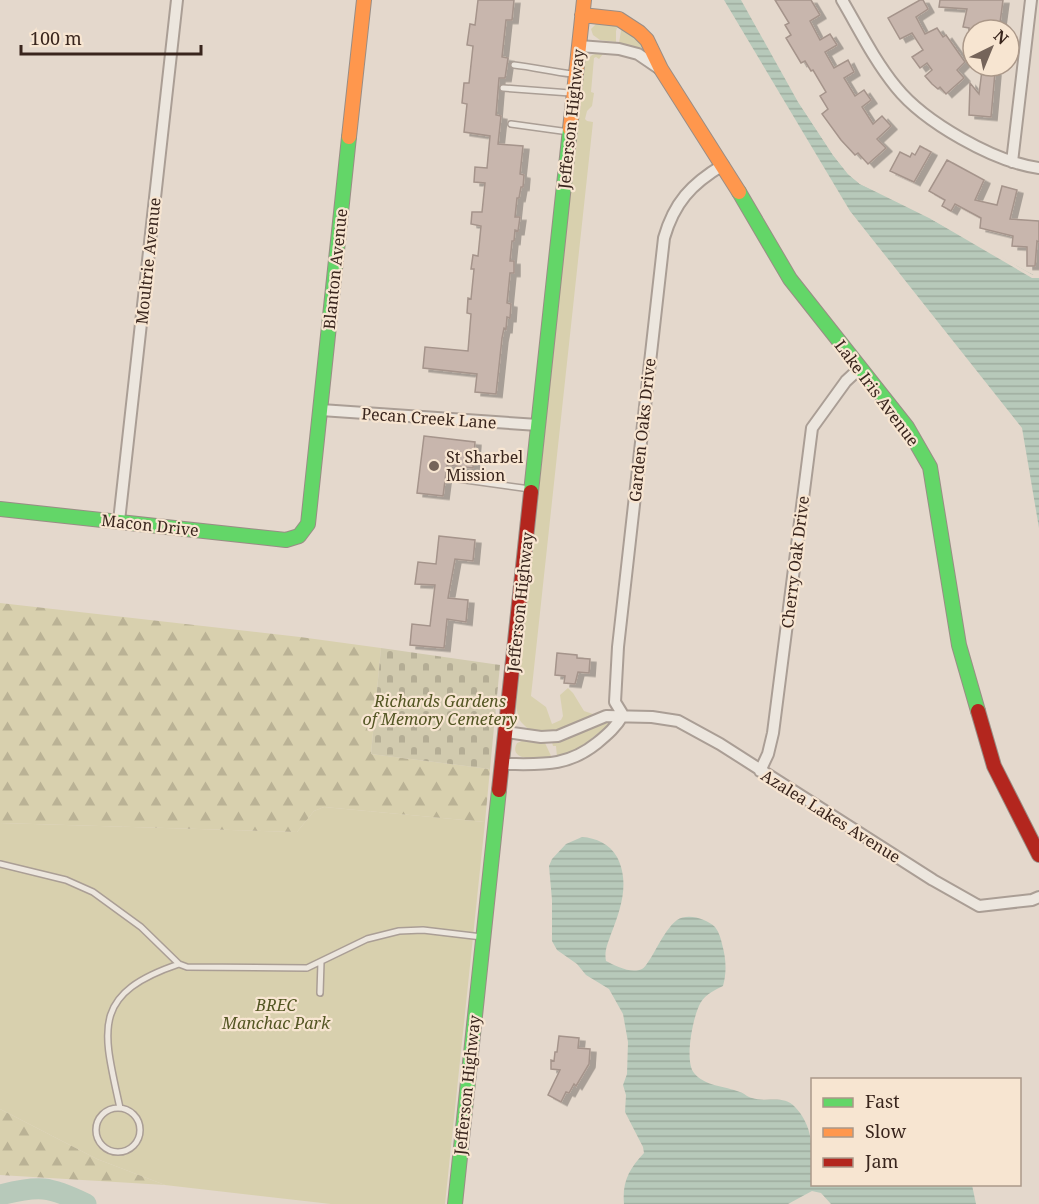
<svg xmlns="http://www.w3.org/2000/svg" width="1039" height="1204" viewBox="0 0 1039 1204" font-family="'Noto Serif',serif">
<style>
.green{fill:#d8d0ae}
.forest{fill:url(#forest-firs)}
.cemetery{fill:url(#cemetery-stones)}
.water{fill:url(#water-rules)}
.pier{fill:#e4d8cc}
.lines{fill:none;stroke-linecap:round;stroke-linejoin:round}
.river{stroke:#b7c9ba;stroke-width:21}
.building{fill:#c8b6ad;stroke:#a5948b;stroke-width:1.5;filter:url(#shadow)}
.lane-casing{stroke:#aa9e95;stroke-width:8}
.street-casing{stroke:#aa9e95;stroke-width:14}
.fast-casing{stroke:#998d85;stroke-width:16}
.slow-casing{stroke:#998d85;stroke-width:16}
.jam-casing{stroke:#998d85;stroke-width:16}
.lane{stroke:#ece6de;stroke-width:5}
.street{stroke:#ece6de;stroke-width:10}
.fast{stroke:#63d668;stroke-width:14}
.slow{stroke:#ff974d;stroke-width:14}
.jam{stroke:#b3261e;stroke-width:14}
.poi-dot{fill:#75645a;stroke:#f7e5d1;stroke-width:2}
.labels{text-anchor:middle;dominant-baseline:central;stroke-width:4.5;stroke-linejoin:round;paint-order:stroke}
.street-label{font-size:16px;fill:#39251d;stroke:#f7e5d1}
.poi-label{font-size:16px;fill:#39251d;stroke:#f7e5d1;text-anchor:start}
.park-label{font-size:16px;font-style:italic;fill:#535623;stroke:#f7e5d1}
</style>
<defs>
<pattern id="forest-firs" width="22" height="20" patternUnits="userSpaceOnUse" patternTransform="scale(1.5)"><rect width="22" height="20" fill="#d8d0ae"/><path d="M5 1l3.5 6h-7zM16 11l3.5 6h-7z" fill="#bab295"/></pattern>
<pattern id="cemetery-stones" width="16" height="16" patternUnits="userSpaceOnUse" patternTransform="scale(1.5)"><rect width="16" height="16" fill="#d1caae"/><path d="M2 7V4a2 2 0 0 1 4 0v3zM10 15v-3a2 2 0 0 1 4 0v3z" fill="#b4ad95"/></pattern>
<pattern id="water-rules" width="6" height="5" patternUnits="userSpaceOnUse" patternTransform="scale(1.5)"><rect width="6" height="5" fill="#b7c9ba"/><path d="M0 2.5h6" fill="none" stroke="#9eac9f"/></pattern>
<filter id="shadow"><feDropShadow dx="6" dy="3.5" stdDeviation="0" flood-color="#0004"/></filter>
</defs>
<rect width="100%" height="100%" fill="#e4d8cc"/>
<path class="green" d="M597 23 618 25 616 31V42L600 40 593 35 591 29Z
M620 26 636 34 643 47 639 49 619 43 621 31Z
M602 52 609 53V55L603 54 599 59 596 57 594 58 591 92 594 93 592 106 587 111 585 119 587 121 593 122 531 696 546 707 552 724 561 720 563 716 560 695 568 688 573 693 584 711 593 714C576 723 540 743 523 724 518 720 518 713 516 707L584 63 592 55Z
M610 719 613 720 612 724C591 736 583 750 557 757L556 746H553L552 742 570 738Z
M522 741 545 743 552 758C541 759 507 762 517 743Z
M324 807 485 822 445 1204H331L165 1185 97 1159 0 1109V823L297 832 314 811Z"/>
<path class="forest" d="M0 603 300 637 381 648 371 754 490 769 485 822 324 807 314 811 297 832 0 823Z
M0 1109 97 1159 165 1185 0 1175Z"/>
<path class="cemetery" d="M381 648 500 665 490 769 371 754Z"/>
<path class="water" d="M724 0H741L798 102 833 155 848 174 860 184 931 219 1039 278V528L1022 428 850 211Z
M582 837C596 838 610 844 617 857 630 882 621 909 611 934 608 943 604 951 606 961 616 966 631 974 642 969 650 965 663 930 677 920 687 913 706 918 715 927 719 932 721 939 722 944 726 958 727 972 723 986 715 990 706 994 701 1002 693 1015 684 1061 694 1073 704 1086 725 1086 740 1092 744 1093 747 1097 752 1098 767 1103 783 1094 795 1107 816 1129 812 1156 812 1184L972 1185 976 1204H831L821 1193 812 1191 788 1204H624C622 1182 629 1169 644 1153L643 1147 625 1112 626 1095 623 1085 627 1074 628 1042 623 1014 609 989 586 975 577 964 557 950 552 941V900L549 866 552 859 566 844Z"/>
<path class="pier" d="M793 90 835 156 849 173 866 184 904 204 860 184 848 174 833 155 798 101Z
M933 217 1033 275H1039V278H1032L931 219Z"/>
<g class="lines">
<path class="river" d="M0 1195C39 1185 49 1186 86 1204"/>
</g>
<path class="building" d="M478 0H514L512 20H506L502 57 508 58 505 78H499L496 115 501 116 498 144 523 146 520 174 524 175 523 187H521L519 198H517L515 217H520L518 231 515 230 514 241H512L510 261H514V273H510L507 303 511 304 510 318 507 317 506 329 504 328 502 338 496 394 475 392 477 374 423 368 425 347 468 351 471 314 467 313 468 298 471 299 474 269H471L473 255 478 256 481 226 471 224 472 212H482L485 183 474 182 475 167 487 168 490 136 464 132 467 104 462 103 464 83H469L473 46 467 45 470 24 475 25Z
M775 0H811L820 15 810 21 820 40 830 34 837 45 825 52 834 68 848 60 854 72 844 78 855 96 864 90 871 100 862 107 873 124 882 116 891 126 877 139 886 148 868 164 858 153 855 155 841 140 822 114 828 109 820 96 826 92 813 70 811 71 805 61 801 63 786 38 791 35 785 25 789 23Z
M920 0H923L928 9 916 17 925 34 937 28 943 37 946 35 965 62 957 70 964 78 946 94 940 87 938 89 932 84 925 76 932 70 927 63 920 68 912 57 923 50 912 33 900 39 888 18Z
M940 0H1003L999 30H969V28L963 27 967 9 939 7Z
M982 70 995 72 991 117 969 115 970 83 979 94Z
M920 146 931 152 914 182 890 171 900 152 910 157 912 153 915 155Z
M947 160 984 180 975 200 997 205 1002 186 1017 190 1010 219 1039 221V242L1037 241 1035 266H1027V247L1012 246 1013 236 980 228 981 218 955 204 951 211 942 206 945 200 929 191Z
M424 436 475 442 473 468 447 465 443 496 417 493Z
M439 536 475 540 473 561 455 559 448 598 468 600 466 622 447 619 444 648 410 645 412 624 430 626 435 585 415 584 418 562 436 564Z
M557 653 577 655V658L590 659 589 673 578 672 575 684 564 683 565 676 555 675Z
M559 1036 579 1038 578 1048 590 1049 589 1064 576 1086 574 1084 569 1093 566 1092 561 1102 548 1095 560 1070 551 1069V1060L554 1061 555 1052H557Z"/>
<g class="lines">
<defs>
<path id="lane" d="M514 65C534 67 552 72 572 74
M503 88 570 93
M511 124 569 132
M451 478 530 489
M0 864 66 880 93 892 141 927 179 964 187 967 307 968 367 939 399 931 423 930 482 937
M320 993 321 962
M120 1108C103 1030 90 994 179 964
M96 1130a22 22 0 1 1 44 0a22 22 0 1 1-44 0Z"/>
<path id="street" d="M842 0C859 29 874 60 896 87 924 122 994 162 1039 168
M579 46 619 49 638 54 660 69
M1012 162 1031 0
M321 410 538 425
M119 521 177 0
M623 715 615 702 618 647 664 238C674 203 691 184 723 165
M506 732 541 737 558 736 606 716 652 717 678 721 720 744 933 880 979 906 1032 900 1039 897
M502 764C540 764 566 768 597 743 608 734 616 727 623 715
M760 771 768 754 773 733 812 428 846 381 860 368"/>
<path id="fast" d="M739 192 790 279 907 427 930 467 959 645 978 711
M531 492 570 129
M0 509 286 540 299 536 308 524 349 137
M455 1204 499 790"/>
<path id="slow" d="M582 15 619 19 639 32 647 40 661 69 739 192
M570 129 584 0
M349 137 364 0"/>
<path id="jam" d="M978 711 994 766 1039 855
M499 790 531 492"/>
</defs>
<use href="#lane" class="lane-casing"/>
<use href="#street" class="street-casing"/>
<use href="#fast" class="fast-casing"/>
<use href="#slow" class="slow-casing"/>
<use href="#jam" class="jam-casing"/>
<use href="#lane" class="lane"/>
<use href="#street" class="street"/>
<use href="#fast" class="fast"/>
<use href="#slow" class="slow"/>
<use href="#jam" class="jam"/>
</g>
<circle class="poi-dot" cx="434" cy="466" r="6"/>
<g class="labels">
<g class="street-label">
<text transform="translate(571 119) rotate(-84)">Jefferson Highway</text>
<text transform="translate(148 261) rotate(-84)">Moultrie Avenue</text>
<text transform="translate(335 269) rotate(-84)">Blanton Avenue</text>
<text transform="translate(877 393) rotate(53)">Lake Iris Avenue</text>
<text transform="translate(429 418) rotate(4)">Pecan Creek Lane</text>
<text transform="translate(642 430) rotate(-84)">Garden Oaks Drive</text>
<text transform="translate(150 525) rotate(6)">Macon Drive</text>
<text transform="translate(795 562) rotate(-83)">Cherry Oak Drive</text>
<text transform="translate(520 602) rotate(-84)">Jefferson Highway</text>
<text transform="translate(831 816) rotate(32)">Azalea Lakes Avenue</text>
<text transform="translate(467 1085) rotate(-84)">Jefferson Highway</text>
</g>
<g class="poi-label">
<text x="446" y="457">St Sharbel<tspan x="446" dy="18">Mission</tspan></text>
</g>
<g class="park-label">
<text x="440" y="701">Richards Gardens<tspan x="440" dy="18">of Memory Cemetery</tspan></text>
<text x="276" y="1005">BREC<tspan x="276" dy="18">Manchac Park</tspan></text>
</g>
</g>
<rect x="811" y="1078" width="210" height="108" fill="#f7e5d1" stroke="#ab9889" stroke-width="1.5"/>
<rect x="823" y="1098" width="30" height="9" fill="#63d668" stroke="#ab9889" stroke-width="1.5"/>
<text x="865" y="1108" font-size="18" fill="#39251d">Fast</text>
<rect x="823" y="1128" width="30" height="9" fill="#ff974d" stroke="#ab9889" stroke-width="1.5"/>
<text x="865" y="1138" font-size="18" fill="#39251d">Slow</text>
<rect x="823" y="1158" width="30" height="9" fill="#b3261e" stroke="#ab9889" stroke-width="1.5"/>
<text x="865" y="1168" font-size="18" fill="#39251d">Jam</text>
<g transform="translate(991 48) rotate(43)"><circle r="28" fill="#f7e5d1" stroke="#ab9889" stroke-width="1.5"/>
<path d="M0-4.5L10 22L0 15L-10 22Z" fill="#75645a"/>
<text y="-9" font-size="16" font-weight="bold" text-anchor="middle" fill="#39251d">N</text>
</g>
<path d="M21 45v9h180v-9" fill="none" stroke="#39251d" stroke-width="3"/>
<text x="30" y="45" font-size="18" fill="#39251d" stroke="#f7e5d1" stroke-width="4.5" paint-order="stroke">100 m</text>
</svg>
